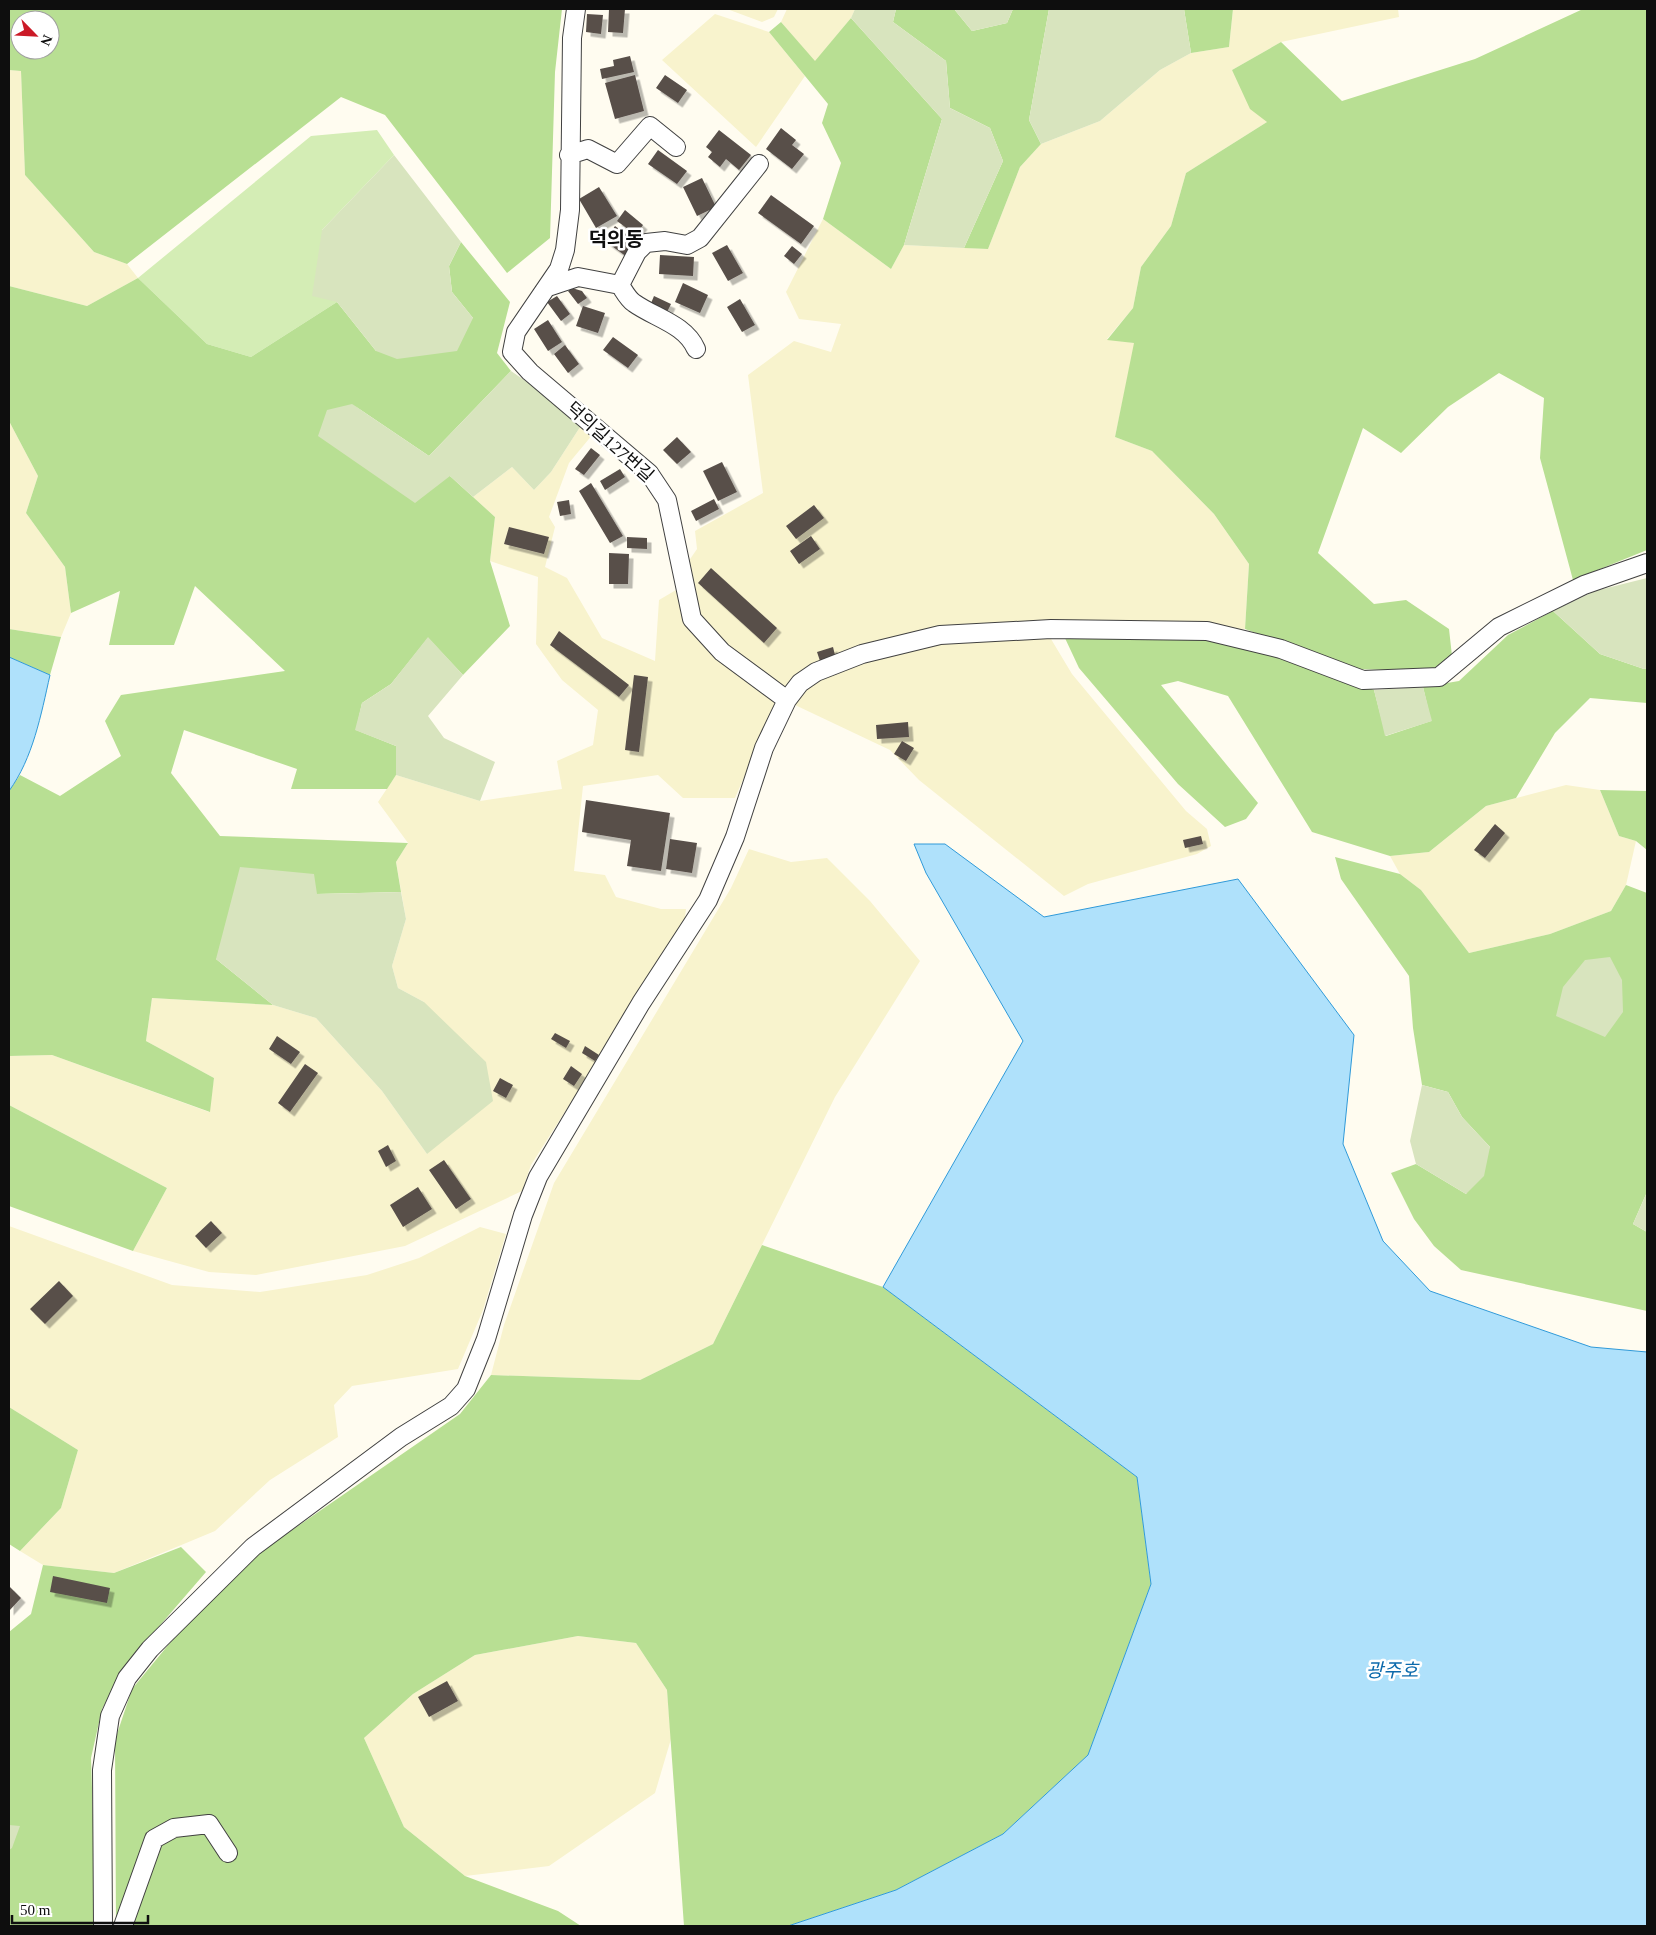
<svg xmlns="http://www.w3.org/2000/svg" width="1656" height="1935" viewBox="0 0 1656 1935" font-family="'Times New Roman','Noto Sans KR',serif">
<style>
.farmland{fill:#f8f3cd}
.green{fill:#d4edb5}
.forest{fill:#b8df93;fill-rule:evenodd}
.cemetery{fill:#d8e4be}
.water{fill:#afe1fb;stroke:#309ad9}
.building{fill:#584f4a;filter:url(#shadow)}
.lines{fill:none;stroke-linecap:round;stroke-linejoin:round}
.minor-casing{stroke:#414141;stroke-width:20}
.minor{stroke:#fff;stroke-width:18}
.labels{text-anchor:middle;dominant-baseline:central;stroke-width:5;stroke-linejoin:round;paint-order:stroke}
.street-label{font-size:18px;fill:#0e0e0e;stroke:#fff}
.water-label{font-size:19px;font-style:italic;fill:#0c6aac;stroke:#fff}
.quarter-label{font-size:20px;font-weight:bold;fill:#0e0e0e;stroke:#fff}
</style>
<defs>
<filter id="shadow"><feDropShadow dx="4.5" dy="4.5" stdDeviation="0" flood-color="#0004"/></filter>
</defs>
<rect width="100%" height="100%" fill="#fffcf0"/>
<path class="farmland" d="M727 9H778L774 17 762 22Z
M787 9H855L851 18 815 62 781 22Z
M1233 9H1398L1399 17 1281 42 1232 70 1267 122 1186 173 1171 226 1141 267 1133 308 1107 339 1135 343 1115 437 1152 451 1214 514 1249 564 1245 629 1058 622 940 629 788 693 725 648 694 613 686 565 697 549 695 531 763 493 748 375 794 341 831 352 841 324 799 319 786 292 823 219 891 269 904 245 988 249 1020 167 1041 144 1100 121 1160 70 1191 53 1229 47Z
M715 14 769 32 805 76 756 147 662 60Z
M9 70 21 71 25 175 94 252 127 264 138 278 87 306 9 286Z
M9 421 38 476 26 513 65 567 71 613 61 637 9 629Z
M582 424 593 434 569 463 549 517 555 527 545 567 567 578 602 638 655 661 659 600 676 590 683 618 778 699 735 798H683L658 775 583 786 574 871 605 875 616 897 661 909H686L684 925 531 1165 522 1191 405 1246 256 1275 209 1272 133 1251 167 1188 9 1105V1056L52 1055 209 1112 214 1078 146 1041 152 998 273 1005 316 1018 382 1091 427 1154 424 1002 398 988 392 966 406 919 396 862 408 843 378 802 396 775 480 801 562 789 557 761 593 745 598 710 562 680 536 644 538 577 490 561 495 517 473 497 512 467 534 490 551 472Z
M1048 634 1072 674 1186 811 1207 829 1211 846 1197 854 1088 884 1064 896 919 780 890 750 795 705 804 688 819 676 860 661 942 642Z
M1566 785 1600 790 1619 836 1636 841 1626 885 1611 911 1550 934 1469 953 1421 890 1400 874 1390 856 1429 852 1486 806Z
M749 849 791 862 827 858 870 901 920 961 835 1097 713 1344 640 1380 491 1375 504 1325 554 1183 731 888Z
M9 1226 172 1285 260 1292 367 1275 419 1258 480 1227 506 1234 483 1310 458 1369 352 1386 334 1405 338 1437 270 1480 215 1531 114 1573 43 1565 20 1551 61 1508 78 1450 9 1407Z
M578 1636 636 1643 667 1690 671 1739 655 1793 549 1866 465 1876 404 1827 364 1738 413 1694 475 1655Z"/>
<path class="green" d="M377 130 394 155 322 230 337 302 251 357 207 344 138 278 311 136Z"/>
<path class="forest" d="M9 9H562L555 72 550 238 507 273 385 115 341 97 127 264 94 252 25 175 21 71 9 70ZM20 20H50V50H20Z
M896 9H954L972 31 1007 23 1013 9H1049L1029 120 1041 144 1020 167 988 249 964 248 1003 161 990 128 950 108 946 61 893 22Z
M1184 9H1233L1229 47 1191 53Z
M1583 9H1647V550L1573 580 1540 458 1544 398 1499 373 1448 407 1401 453 1363 428 1318 553 1374 604 1406 600 1449 629 1452 656 1430 671 1353 669 1245 629 1249 564 1214 514 1152 451 1115 437 1134 343 1107 340 1133 308 1141 267 1171 226 1186 173 1267 122 1250 109 1232 70 1281 42 1342 101 1475 59Z
M851 18 942 119 904 245 891 269 823 219 841 163 822 123 828 104 769 32 781 22 815 61Z
M461 242 510 302 497 353 511 371 429 456 352 404 450 476 495 517 490 561 510 626 463 675 428 638 391 684 362 703 356 730 396 746V775L387 789H291L297 769 184 730 171 773 220 836 408 843 396 862 401 892 316 894 216 959 273 1005 152 998 146 1041 214 1078 210 1112 52 1055 9 1056V791L20 775 60 796 121 756 105 721 121 695 285 671 195 586 174 645H109L120 591 71 613 65 567 26 513 38 476 9 421V286L87 306 138 278 207 344 251 357 337 302 376 351 473 318 452 292 449 266Z
M1553 611 1600 654 1644 669 1647 668V703L1590 698 1555 733 1516 798 1486 806 1429 852 1390 856 1312 832 1228 696 1178 681 1161 685 1258 803 1246 819 1225 827 1178 784 1079 668 1064 636 1207 639 1291 661 1374 690 1386 736 1431 721 1423 687 1459 681 1508 635Z
M9 629 61 637 50 675 9 657Z
M1600 790 1647 791V850L1636 841 1619 836Z
M1335 857 1400 874 1421 890 1469 953 1550 934 1611 911 1626 885 1647 893V1192L1633 1224 1647 1232V1311L1461 1270 1434 1246 1414 1219 1391 1173 1416 1164 1466 1194 1490 1147 1462 1117 1448 1092 1422 1085 1413 1028 1409 976 1341 879Z
M9 1105 167 1188 133 1251 9 1206Z
M762 1245 883 1287 1137 1477 1151 1584 1088 1755 1003 1834 896 1890 788 1926H684L667 1690 636 1643 578 1636 475 1655 413 1694 364 1738 404 1827 465 1876 558 1911 581 1926H116L115 1740 132 1689 169 1644 243 1564 460 1414 491 1375 640 1380 713 1344Z
M9 1407 78 1450 61 1508 20 1551 9 1544Z
M181 1547 206 1572 124 1667 102 1709 91 1758 94 1849 93 1926H9V1632L31 1614 43 1565 114 1573Z"/>
<path class="cemetery" d="M855 9H896L893 22 946 61 950 108 990 128 1003 161 964 248 904 245 942 119 851 18Z
M954 9H1013L1007 23 972 31Z
M1049 9H1184L1191 53 1160 70 1100 121 1041 144 1029 120Z
M394 155 461 242 449 266 452 292 473 318 457 351 397 359 376 351 337 302 312 296 322 230Z
M511 371 566 409 582 424 551 472 534 490 512 467 473 497 450 476 415 503 318 436 327 410 352 404 429 456Z
M1647 578V668L1644 669 1600 654 1553 611 1595 591Z
M428 637 463 675 428 716 444 738 495 762 480 801 396 775V746L355 730 362 703 391 684Z
M1423 687 1432 721 1385 736 1374 690Z
M240 867 314 874 317 894 401 892 406 919 392 966 398 988 424 1002 486 1062 493 1101 427 1154 382 1091 316 1018 273 1005 216 959Z
M1610 957 1622 980 1623 1012 1605 1037 1556 1016 1563 987 1585 960Z
M1422 1085 1448 1092 1462 1117 1490 1147 1484 1176 1466 1194 1416 1164 1410 1141Z
M1647 1192V1232L1633 1224Z
M9 1825 20 1826 12 1848 9 1850Z"/>
<path class="water" d="M9 657 50 675C41 715 33 758 9 791Z
M914 844H945L1044 917 1238 879 1354 1035 1343 1144 1383 1241 1430 1291 1591 1347 1647 1352V1926H788L896 1890 1003 1834 1088 1755 1151 1584 1137 1477 883 1287 1023 1041 926 873Z"/>
<path class="building" d="M609 9H625L623 33 608 32Z
M587 14 603 15 601 34 586 32Z
M630 56 634 72 602 79 600 69 614 66 613 60Z
M635 75 644 111 615 119 605 83Z
M665 75 687 90 678 103 656 88Z
M781 128 796 140 792 145 804 154 792 169 766 149Z
M719 130 751 155 739 170 726 159 720 167 708 157 712 152 706 147Z
M658 150 687 171 677 184 648 164Z
M702 178 716 207 697 216 683 187Z
M599 187 617 216 596 228 579 199Z
M771 195 814 226 801 244 758 213Z
M625 210 643 225 636 235 617 221Z
M615 226 637 242 627 257 605 241Z
M727 245 743 273 728 281 712 253Z
M792 246 802 254 794 264 784 256Z
M660 255 694 257 693 276 659 274Z
M683 283 708 295 700 313 675 302Z
M572 288 582 291 587 298 578 304 568 291Z
M557 296 570 314 561 321 547 302Z
M654 296 671 304 665 316 649 308Z
M740 299 755 325 742 332 727 307Z
M583 306 605 313 598 333 576 326Z
M548 320 562 342 548 351 534 329Z
M613 337 638 355 628 368 603 350Z
M565 345 579 364 568 373 554 354Z
M677 437 691 452 677 464 663 450Z
M591 448 600 455 584 475 575 469Z
M722 462 737 492 718 501 703 471Z
M620 469 625 477 605 490 600 481Z
M591 483 623 536 610 543 579 491Z
M714 499 719 509 696 521 691 511Z
M569 500 571 514 560 516 557 502Z
M814 505 824 518 796 539 786 526Z
M509 527 549 537 544 554 504 544Z
M811 536 820 549 799 564 790 551Z
M627 537 647 538V549L627 548Z
M609 553 629 554 628 584H609Z
M711 568 777 628 764 643 698 583Z
M559 631 629 685 619 697 550 645Z
M833 647 836 659 821 664 817 652Z
M634 675 648 677 639 752 625 750Z
M908 722 909 737 877 739 876 725Z
M902 741 914 748 906 761 894 754Z
M586 800 670 813 661 871 627 866 631 840 582 832Z
M1495 824 1505 833 1485 858 1474 850Z
M1201 836 1203 844 1185 848 1183 840Z
M670 839 697 843 692 873 666 869Z
M555 1033 570 1041 566 1048 551 1039Z
M277 1036 300 1052 291 1064 269 1049Z
M585 1046 599 1055 595 1061 582 1053Z
M305 1064 318 1073 290 1112 278 1103Z
M571 1066 582 1074 574 1086 563 1079Z
M500 1078 513 1085 506 1098 493 1091Z
M388 1145 396 1161 386 1167 378 1151Z
M444 1160 471 1199 456 1209 429 1170Z
M418 1187 432 1209 403 1227 390 1205Z
M211 1221 222 1233 206 1248 195 1236Z
M59 1281 73 1296 45 1324 30 1309Z
M53 1576 110 1588 107 1603 50 1592Z
M9 1586 21 1598 9 1611Z
M447 1681 458 1701 429 1717 418 1697Z"/>
<g class="lines">
<defs>
<path id="minor" d="M576 9 572 38 570 210 565 250 559 269 516 332 512 352 530 372 649 473 667 500 692 619 722 652 787 700
M569 155 588 149 617 164 650 126 676 147
M620 285C624 291 628 299 634 303 655 318 685 324 696 349
M548 287 578 277 620 285 637 252 646 243 665 241 687 245 700 238 759 164
M103 1926 102 1770 110 1716 127 1678 150 1649 253 1547 401 1437 451 1406 466 1389 486 1339 523 1215 538 1177 641 1003 708 900 735 837 764 748 787 700 800 683 816 672 862 654 940 635 1051 629 1207 631 1281 649 1363 680 1439 677 1499 627 1584 585 1647 563
M123 1926 154 1839 174 1828 209 1824 228 1853"/>
</defs>
<use href="#minor" class="minor-casing"/>
<use href="#minor" class="minor"/>
</g>
<g class="labels">
<g class="street-label">
<text transform="translate(610 442) rotate(42)">덕의길127번길</text>
</g>
<g class="water-label">
<text x="1392" y="1670">광주호</text>
</g>
<g class="quarter-label">
<text x="616" y="239">덕의동</text>
</g>
</g>
<rect width="1656" height="1935" fill="none" stroke="#0e0e0e" stroke-width="20"/>
<g transform="translate(35 35) rotate(114)"><circle r="24" fill="#ffffff" stroke="#9f9f9f"/>
<path d="M0-4L9 19L0 12L-9 19Z" fill="#cb1a27"/>
<text y="-8" font-size="14" font-weight="bold" text-anchor="middle" fill="#0e0e0e">N</text>
</g>
<path d="M12 1915v8h136v-8" fill="none" stroke="#0e0e0e" stroke-width="2.5"/>
<text x="20" y="1915" font-size="15" fill="#0e0e0e" stroke="#ffffff" stroke-width="4" paint-order="stroke">50 m</text>
</svg>
